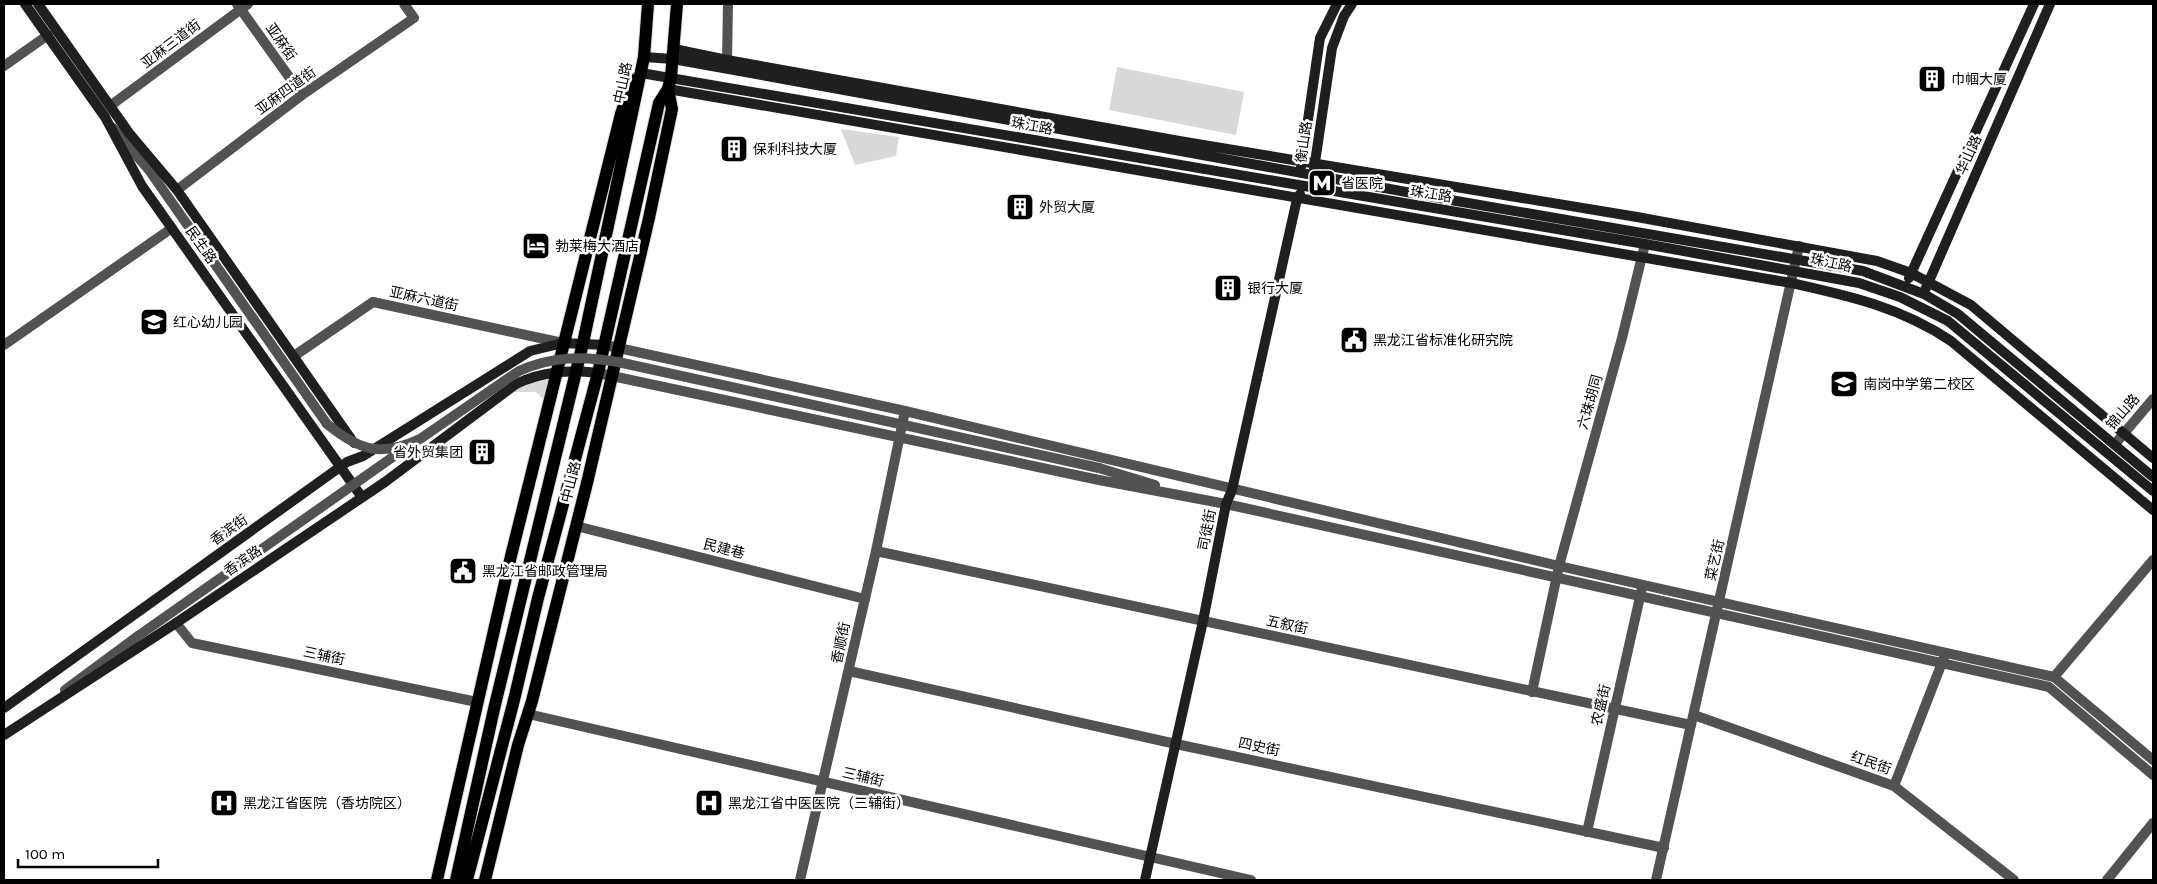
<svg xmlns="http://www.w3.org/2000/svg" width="2157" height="884" viewBox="0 0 2157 884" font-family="Karla,'Noto Sans SC',sans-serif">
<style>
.green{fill:#d9d9d9}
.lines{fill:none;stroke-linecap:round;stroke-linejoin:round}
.primary-casing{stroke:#dbdbdb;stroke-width:14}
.minor{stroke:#525252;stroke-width:10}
.tertiary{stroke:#525252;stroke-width:10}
.secondary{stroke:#1f1f1f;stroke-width:10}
.primary{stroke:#000;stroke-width:12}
.tertiary-bridge{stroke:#525252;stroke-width:10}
.labels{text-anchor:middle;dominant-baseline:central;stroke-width:5;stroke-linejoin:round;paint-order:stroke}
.street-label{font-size:14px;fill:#000;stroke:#fff}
.poi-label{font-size:14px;fill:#000;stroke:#fff;text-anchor:start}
</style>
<rect width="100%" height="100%" fill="#fff"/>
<path class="green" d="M1117 67 1244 92 1236 135 1109 110Z
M841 129 899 137 896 156 855 165Z
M558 375 552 408 536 392H511L516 386Z"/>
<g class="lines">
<defs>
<path id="primary" d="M437 880 511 556 621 114 629 90 636 79
M456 880 494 709 583 343 644 57 648 4
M467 880 514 700 538 598 598 373 659 103 668 89 671 77 677 4
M485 880 518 745 532 701 587 483 649 218 672 109 668 89"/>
</defs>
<use href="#primary" class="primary-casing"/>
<path class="minor" d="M727 60 728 4
M4 66 48 35
M110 106 248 4
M177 190 302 95 414 18 404 4
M4 345 172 228
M294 356 373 302 563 343
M576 526 865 599
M176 623 192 643 477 702
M2054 677 2153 560
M1532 692 1559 566 1622 338 1645 244
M1694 715 1894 786 2014 880
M1894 786 1945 655
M1587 832 1642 588
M1656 880 1799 246"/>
<path class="tertiary" d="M237 4 302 95
M113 128 149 170 327 424
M605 345 905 411 1559 566 2054 677 2153 760
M598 373 1099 480 1226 504 2049 687 2153 775
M2115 444 2153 399
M1099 468 1155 485
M876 551 1691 725
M849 671 1176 744 1664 848
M65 690 138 636
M528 714 1251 880
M800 880 876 551 905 411
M2107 880 2153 823"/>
<path class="secondary" d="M25 4 105 117 142 186 361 496
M38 4 129 133 177 190 354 443
M674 49 727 60 1185 142 1637 217 1877 261 1911 273 1971 305 2153 458
M644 57 673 59 1445 199 1863 271 1924 294 1958 314 2153 477
M641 73 1645 244 1859 283 1900 297 1948 321 2153 491
M668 89 1791 283C1849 296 1900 307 1951 341L2153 510
M1301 167 1320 38 1337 4
M1314 169 1332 48 1344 16 1352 4
M1909 278 2034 4
M1926 288 2050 4
M4 708 347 462 363 456 530 351 563 343 605 345
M4 735 176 623 385 482 516 384C543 371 569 370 598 373
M1145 880 1203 621 1226 504 1232 490 1297 199 1300 194"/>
<use href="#primary" class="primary"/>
<path class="tertiary-bridge" d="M327 424C360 451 381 457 420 439L519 371C552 356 583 356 618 362L1099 468
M138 636 407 447"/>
</g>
<defs>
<symbol id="building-square" viewBox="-11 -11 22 22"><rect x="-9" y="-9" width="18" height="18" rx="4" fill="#000" stroke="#fff"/><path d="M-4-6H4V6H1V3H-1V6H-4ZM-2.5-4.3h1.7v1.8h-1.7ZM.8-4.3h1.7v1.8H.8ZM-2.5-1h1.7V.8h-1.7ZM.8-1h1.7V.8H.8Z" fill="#fff"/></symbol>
<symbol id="metro-square" viewBox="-11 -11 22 22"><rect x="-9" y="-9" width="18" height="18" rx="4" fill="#000" stroke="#fff"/><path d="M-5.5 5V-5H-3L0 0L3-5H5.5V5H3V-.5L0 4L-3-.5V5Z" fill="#fff"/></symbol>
<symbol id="hotel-square" viewBox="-11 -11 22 22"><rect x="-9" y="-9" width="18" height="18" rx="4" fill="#000" stroke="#fff"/><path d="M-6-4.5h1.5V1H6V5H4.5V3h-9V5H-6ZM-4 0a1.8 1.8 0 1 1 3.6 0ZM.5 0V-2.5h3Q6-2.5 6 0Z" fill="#fff"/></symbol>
<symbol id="school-square" viewBox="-11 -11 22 22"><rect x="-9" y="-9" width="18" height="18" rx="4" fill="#000" stroke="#fff"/><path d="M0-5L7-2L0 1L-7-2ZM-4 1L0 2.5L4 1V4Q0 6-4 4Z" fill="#fff"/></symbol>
<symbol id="civic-square" viewBox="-11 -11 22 22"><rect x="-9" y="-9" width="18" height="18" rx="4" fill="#000" stroke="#fff"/><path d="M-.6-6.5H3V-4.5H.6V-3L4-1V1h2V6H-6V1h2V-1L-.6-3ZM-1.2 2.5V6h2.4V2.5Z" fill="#fff"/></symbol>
<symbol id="hospital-square" viewBox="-11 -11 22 22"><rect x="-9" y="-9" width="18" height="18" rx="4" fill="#000" stroke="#fff"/><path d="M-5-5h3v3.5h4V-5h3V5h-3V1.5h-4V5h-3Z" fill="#fff"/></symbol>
</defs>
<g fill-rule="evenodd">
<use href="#building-square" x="1916" y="63" width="32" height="32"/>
<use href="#building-square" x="718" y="133" width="32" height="32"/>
<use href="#metro-square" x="1306" y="167" width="32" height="32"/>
<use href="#building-square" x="1004" y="191" width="32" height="32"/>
<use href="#hotel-square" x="520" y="230" width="32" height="32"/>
<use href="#building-square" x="1212" y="272" width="32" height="32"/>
<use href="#school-square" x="138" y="306" width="32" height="32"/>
<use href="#civic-square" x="1338" y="324" width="32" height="32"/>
<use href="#school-square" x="1828" y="368" width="32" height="32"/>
<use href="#building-square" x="466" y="436" width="32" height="32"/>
<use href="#civic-square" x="447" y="555" width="32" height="32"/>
<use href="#hospital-square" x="208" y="787" width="32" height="32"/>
<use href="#hospital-square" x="693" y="787" width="32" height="32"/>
</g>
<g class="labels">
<g class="street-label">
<text transform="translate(281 42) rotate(55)">亚麻街</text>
<text transform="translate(171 44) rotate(-37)">亚麻三道街</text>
<text transform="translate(623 83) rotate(-78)">中山路</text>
<text transform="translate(286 91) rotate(-36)">亚麻四道街</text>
<text transform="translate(1032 126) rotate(10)">珠江路</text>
<text transform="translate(1304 142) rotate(-82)">衡山路</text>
<text transform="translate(1969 155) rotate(-66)">华山路</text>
<text transform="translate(1431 194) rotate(9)">珠江路</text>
<text transform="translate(201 245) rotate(55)">民生路</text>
<text transform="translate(1831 263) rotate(12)">珠江路</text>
<text transform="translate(424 299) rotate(12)">亚麻六道街</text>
<text transform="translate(1590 402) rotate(-74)">六珠胡同</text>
<text transform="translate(2123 412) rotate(-49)">锦山路</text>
<text transform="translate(571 482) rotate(-76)">中山路</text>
<text transform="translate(229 530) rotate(-35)">香滨街</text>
<text transform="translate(1207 530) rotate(-79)">司徒街</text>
<text transform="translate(724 549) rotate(14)">民建巷</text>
<text transform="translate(1715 560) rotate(-77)">菜艺街</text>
<text transform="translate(243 561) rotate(-34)">香滨路</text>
<text transform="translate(1287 625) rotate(12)">五叙街</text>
<text transform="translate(841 643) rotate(-78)">香顺街</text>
<text transform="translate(324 656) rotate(12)">三辅街</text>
<text transform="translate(1601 705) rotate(-77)">农盛街</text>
<text transform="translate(1259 747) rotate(12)">四史街</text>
<text transform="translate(1871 763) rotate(20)">红民街</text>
<text transform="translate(863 777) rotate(13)">三辅街</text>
</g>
<g class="poi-label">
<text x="1951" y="79">巾帼大厦</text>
<text x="753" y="149">保利科技大厦</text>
<text x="1341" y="183">省医院</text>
<text x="1039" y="207">外贸大厦</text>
<text x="555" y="246">勃莱梅大酒店</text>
<text x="1247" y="288">银行大厦</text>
<text x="173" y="322">红心幼儿园</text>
<text x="1373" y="340">黑龙江省标准化研究院</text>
<text x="1863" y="384">南岗中学第二校区</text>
<text x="463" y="452" text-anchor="end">省外贸集团</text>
<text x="482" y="571">黑龙江省邮政管理局</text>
<text x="243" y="803">黑龙江省医院（香坊院区）</text>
<text x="728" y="803">黑龙江省中医医院（三辅街）</text>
</g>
</g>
<rect width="2157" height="884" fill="none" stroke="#000000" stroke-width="10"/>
<path d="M18 859v8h140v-8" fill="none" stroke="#000000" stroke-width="2.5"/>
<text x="25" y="859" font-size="15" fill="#000000" stroke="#ffffff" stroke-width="4" paint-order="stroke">100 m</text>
</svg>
